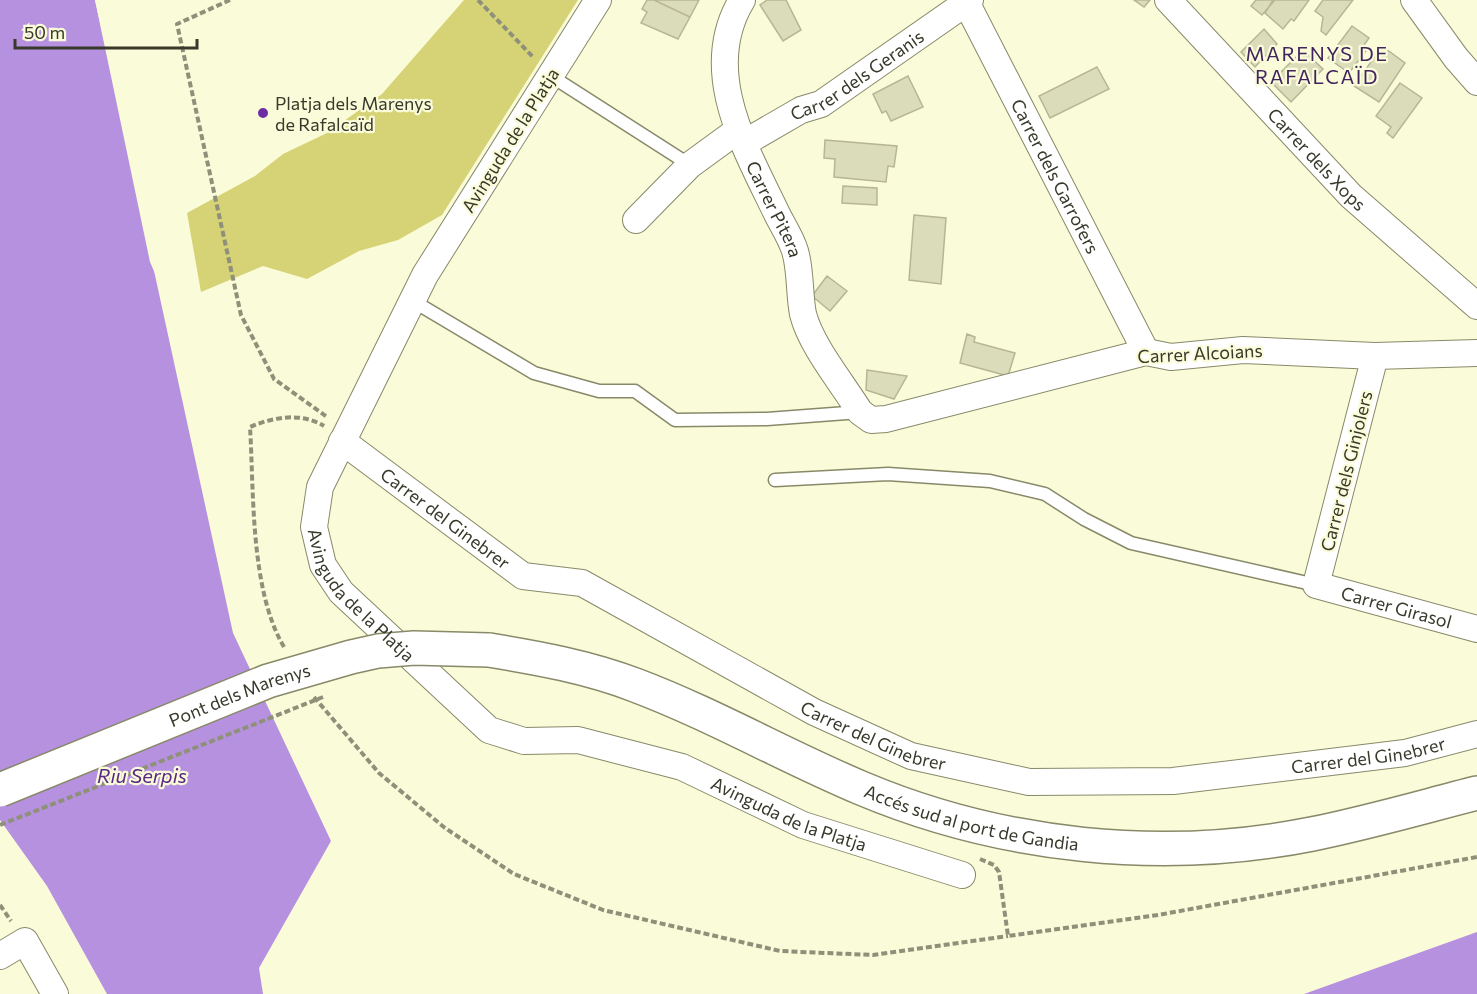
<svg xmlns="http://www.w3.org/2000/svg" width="1477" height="994" viewBox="0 0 1477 994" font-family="Commissioner,sans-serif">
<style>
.green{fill:#d5d375}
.water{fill:#b691e0}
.pier{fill:#fafbd8}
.building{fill:#dbdcba;stroke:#b6b695;stroke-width:1.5}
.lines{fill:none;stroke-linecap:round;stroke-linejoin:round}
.service-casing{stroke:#888969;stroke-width:15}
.minor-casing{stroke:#888969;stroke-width:28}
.trunk-casing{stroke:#888969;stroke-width:36}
.path{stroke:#8f9079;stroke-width:4;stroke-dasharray:6 3;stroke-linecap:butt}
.service{stroke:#fff;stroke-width:12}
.minor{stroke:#fff;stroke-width:26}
.trunk{stroke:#fff;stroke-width:33}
.trunk-bridge-casing{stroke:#888969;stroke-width:36;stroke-linecap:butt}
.path-bridge{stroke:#8f9079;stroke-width:4;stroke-dasharray:6 3;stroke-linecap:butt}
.trunk-bridge{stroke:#fff;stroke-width:33}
.poi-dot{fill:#6e2ea3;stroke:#fafbd8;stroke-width:2}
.labels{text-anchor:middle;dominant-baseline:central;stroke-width:4.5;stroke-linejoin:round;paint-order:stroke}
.street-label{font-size:18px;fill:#38382b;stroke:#fafbd8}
.poi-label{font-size:18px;fill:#38382b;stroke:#fafbd8;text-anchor:start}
.neighbourhood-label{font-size:20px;letter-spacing:1.5px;fill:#41245d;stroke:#fafbd8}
.water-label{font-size:20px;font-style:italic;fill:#592784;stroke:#fafbd8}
</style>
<rect width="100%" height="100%" fill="#fafbd8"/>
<path class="green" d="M464 0H578L442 215 398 240 359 251 307 279 263 266 201 292 187 213 255 176 283 154 327 133 382 94Z"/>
<path class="water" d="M0 0H95L233 633 331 841 259 968 263 994H107L47 886 0 820Z
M1477 932V994H1304Z"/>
<path class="pier" d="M95 0H98L157 278 150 262Z"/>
<path class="building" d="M647 0H654L690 17 678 39 641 23 647 12 642 9Z
M654 0H699L690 17Z
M767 0H786L801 30 783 41 760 5Z
M1134 0H1150L1144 7Z
M1256 0H1273L1274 1 1262 15 1251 6Z
M1273 0H1309L1294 21 1291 19 1283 29 1265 13Z
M1323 0H1353L1326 35 1321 31 1323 17 1315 11Z
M1352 26 1369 38 1362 48 1366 51 1349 73 1328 58Z
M1264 29 1277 44 1255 67 1241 52Z
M1382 46 1405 63 1379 102 1354 86Z
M1303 50 1323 69 1291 102 1271 82Z
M1097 67 1109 89 1050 118 1039 96Z
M908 76 923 107 891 121 886 111 882 113 873 94Z
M1400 83 1422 98 1393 138 1387 133 1391 127 1376 116Z
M825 140 897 146 894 167 888 166 886 182 834 177 835 159 824 158Z
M843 186 877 188V205L842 203Z
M914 215 946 218 941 284 909 280Z
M827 276 847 291 830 311 812 296Z
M967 334 975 337 974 342 1015 353 1008 376 960 363Z
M867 370 907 376 894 399 866 390Z"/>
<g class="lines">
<defs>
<path id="service" d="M551 76 690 165
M413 301 534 373 599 391H635L675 420 767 419 860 412
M775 480 888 474 990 481 1045 494 1084 519 1131 543 1316 585"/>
<g id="minor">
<path id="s1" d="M598 0 425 275 320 487 314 527 323 565 341 592 489 730 524 741 578 740 682 767 803 825 962 875"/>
<path id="s2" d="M742 0C699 71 746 149 777 214 783 226 791 238 795 251 801 271 799 294 803 314 811 346 843 384 860 412L871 420 886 419 1146 352 1171 357 1243 350 1375 356 1477 353"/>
<path id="s3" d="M965 0 1146 352"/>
<path id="s4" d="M1168 0 1351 196 1477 306"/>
<path d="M1414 0 1456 58 1477 82"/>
<path id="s5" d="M744 143 801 110 821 104 970 0"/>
<path d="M636 220 690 165 738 130"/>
<path id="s6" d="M1375 356 1316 585 1477 629"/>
<path id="s7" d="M342 441 523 576 582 583 814 712 911 756 1029 782 1173 781 1405 753 1477 734"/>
<path d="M0 956 25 941 55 994"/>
</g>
<g id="trunk">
<path id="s8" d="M489 650C538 658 588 667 635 685 712 714 785 756 861 788 1001 847 1162 864 1312 834 1367 823 1422 807 1477 793"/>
</g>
</defs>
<use href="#service" class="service-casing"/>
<use href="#minor" class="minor-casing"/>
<use href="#trunk" class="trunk-casing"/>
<path class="path" d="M230 0 177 24 241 315 274 379 327 417
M478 0 534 58
M284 647C250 590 254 492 250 427 273 417 301 412 324 426
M314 697 379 773 445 828 514 874 603 910 780 951 873 955 1008 936
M980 859 994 865 999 872 1008 936 1158 915 1477 857
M0 905 11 921"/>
<use href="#service" class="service"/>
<use href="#minor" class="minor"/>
<use href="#trunk" class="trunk"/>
<defs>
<g id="trunk-bridge">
<path id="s9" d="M0 790 268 681 351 657 378 651 414 648 489 650"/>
</g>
</defs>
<use href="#trunk-bridge" class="trunk-bridge-casing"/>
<path class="path-bridge" d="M0 825 323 697"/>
<use href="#trunk-bridge" class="trunk-bridge"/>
</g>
<circle class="poi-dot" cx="263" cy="113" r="6"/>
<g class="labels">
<g class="street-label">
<text stroke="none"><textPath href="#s5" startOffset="132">Carrer dels Geranis</textPath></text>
<text transform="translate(510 140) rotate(-58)">Avinguda de la Platja</text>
<text stroke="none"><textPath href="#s4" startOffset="218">Carrer dels Xops</textPath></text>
<text stroke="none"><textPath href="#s3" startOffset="198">Carrer dels Garrofers</textPath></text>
<text stroke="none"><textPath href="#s2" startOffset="222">Carrer Pitera</textPath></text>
<text transform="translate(1200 353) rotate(-3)">Carrer Alcoians</text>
<text transform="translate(1346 471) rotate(-76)">Carrer dels Ginjolers</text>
<text stroke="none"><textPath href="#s7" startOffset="129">Carrer del Ginebrer</textPath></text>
<text stroke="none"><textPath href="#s1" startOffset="687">Avinguda de la Platja</textPath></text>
<text stroke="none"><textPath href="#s6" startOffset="320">Carrer Girasol</textPath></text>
<text stroke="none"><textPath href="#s9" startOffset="258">Pont dels Marenys</textPath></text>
<text stroke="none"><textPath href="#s7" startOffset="615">Carrer del Ginebrer</textPath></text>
<text stroke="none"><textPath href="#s7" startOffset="1119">Carrer del Ginebrer</textPath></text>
<text stroke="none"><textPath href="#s1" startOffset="1191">Avinguda de la Platja</textPath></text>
<text stroke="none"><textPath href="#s8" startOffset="514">Accés sud al port de Gandia</textPath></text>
</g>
<g class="poi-label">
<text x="275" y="103">Platja dels Marenys<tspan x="275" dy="21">de Rafalcaïd</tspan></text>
</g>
<g class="neighbourhood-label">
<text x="1317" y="53">MARENYS DE<tspan x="1317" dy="23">RAFALCAÏD</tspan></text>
</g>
<g class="water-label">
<text x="142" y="775">Riu Serpis</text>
</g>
</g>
<path d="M15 39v9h182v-9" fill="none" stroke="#38382b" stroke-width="3"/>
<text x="24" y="39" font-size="18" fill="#38382b" stroke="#fafbd8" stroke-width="4.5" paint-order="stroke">50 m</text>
</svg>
